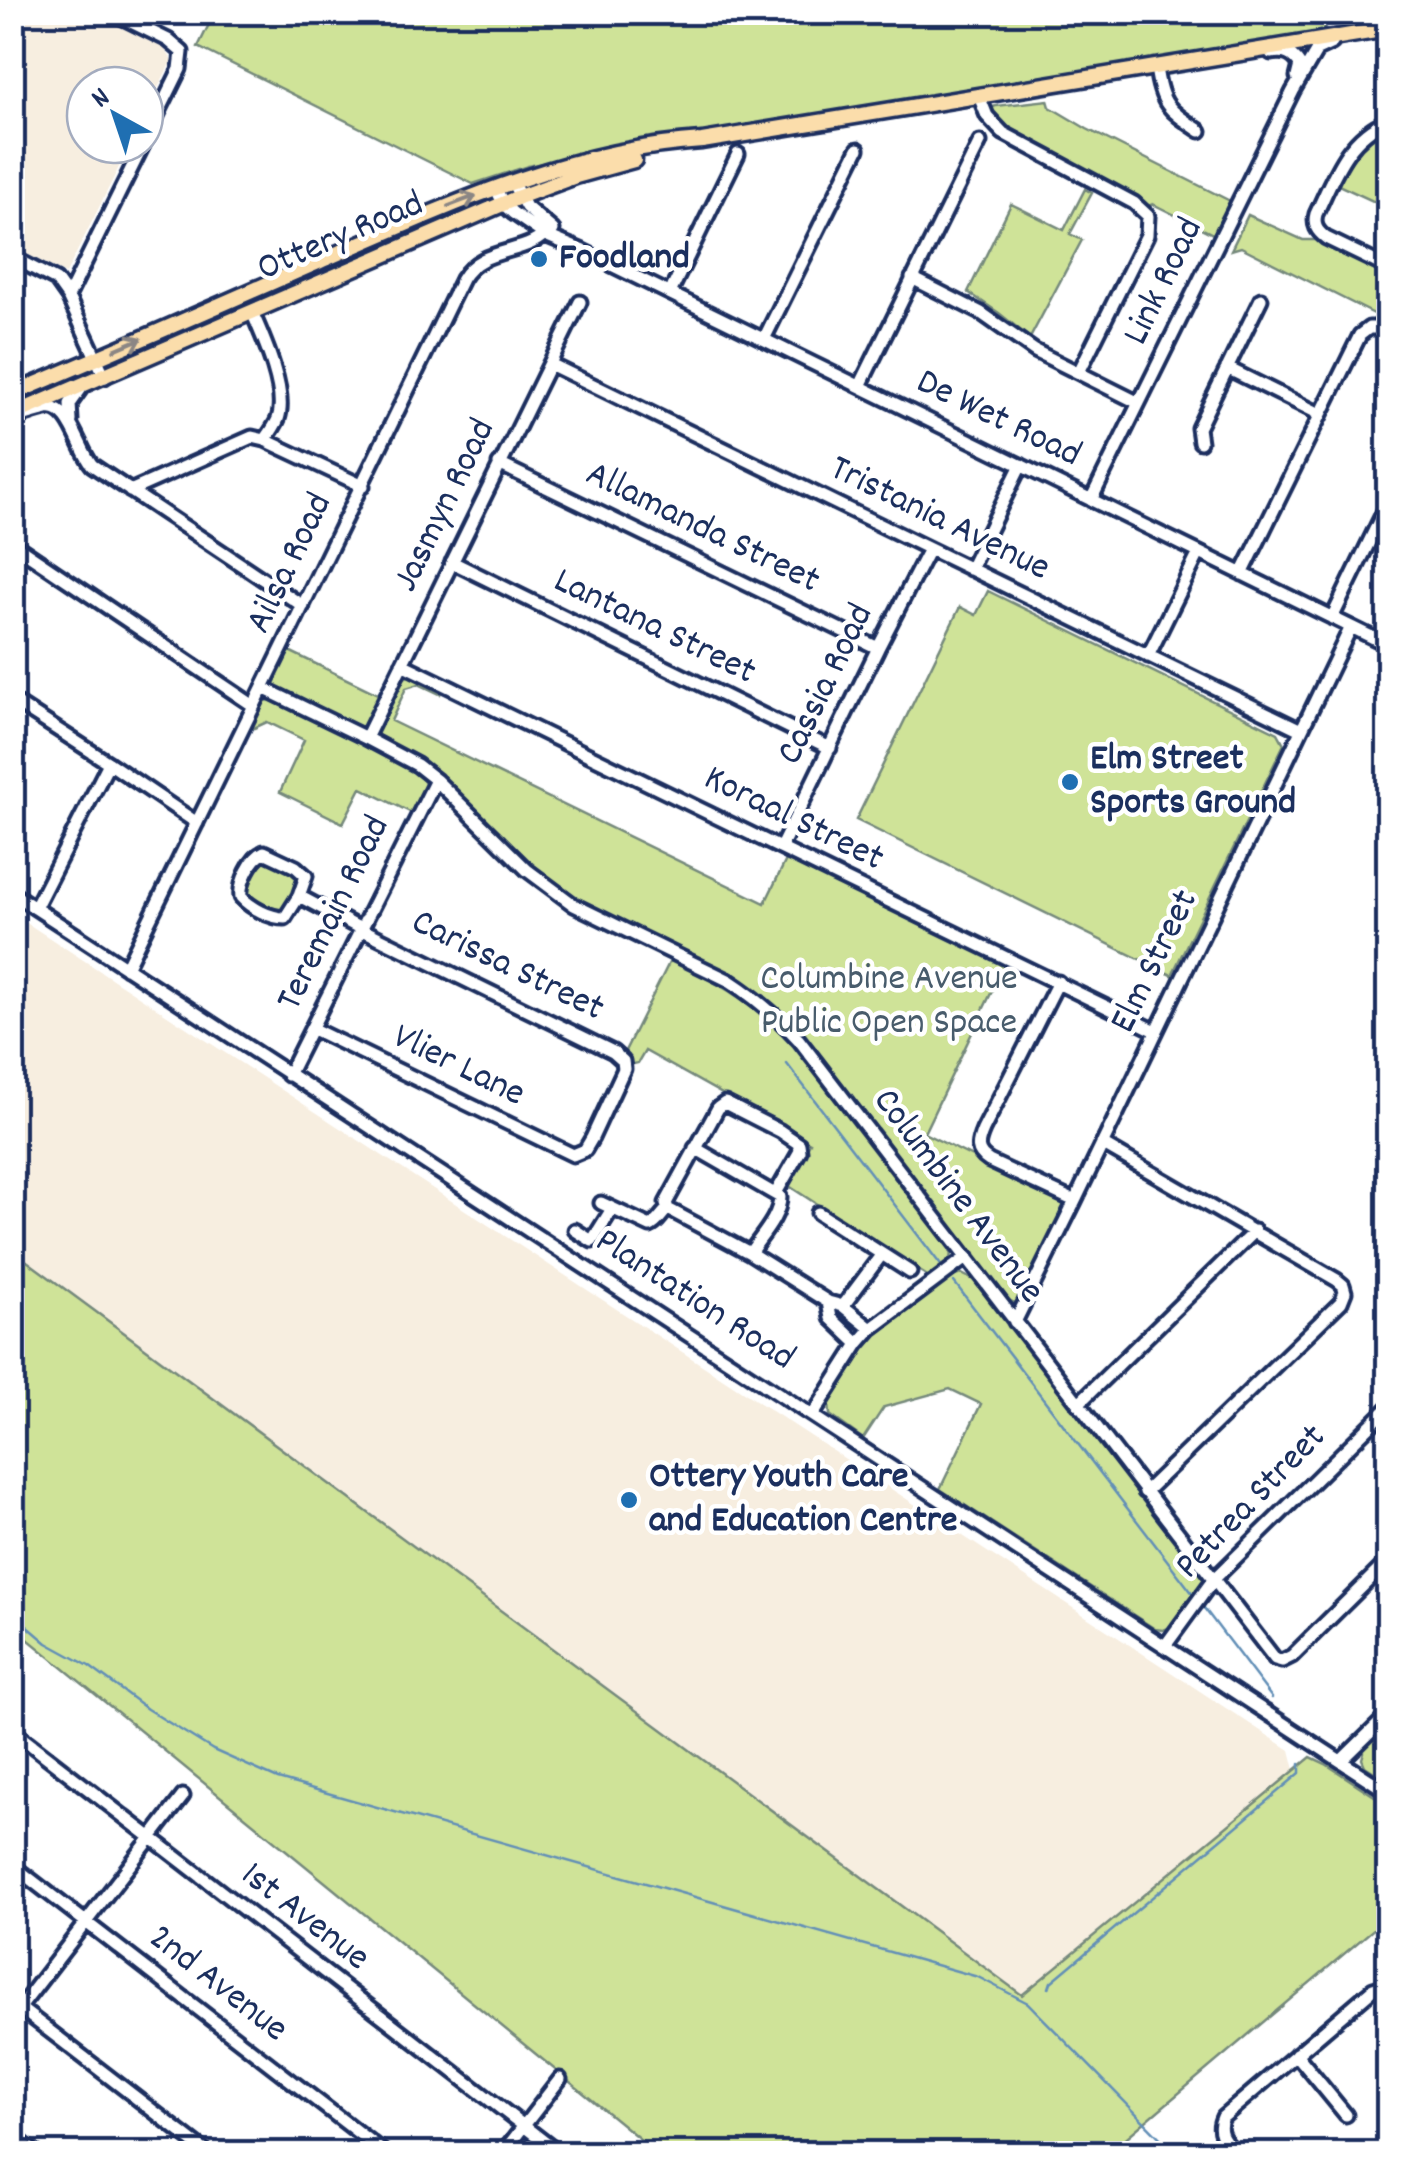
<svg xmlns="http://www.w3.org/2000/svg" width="1401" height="2166" viewBox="0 0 1401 2166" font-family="Dekko,sans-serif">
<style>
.built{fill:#f7eee0}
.green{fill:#cfe398;stroke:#75897b;stroke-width:2.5}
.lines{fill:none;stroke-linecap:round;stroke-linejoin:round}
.stream{stroke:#628fb7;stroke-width:2.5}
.minor-casing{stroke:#1b2f5e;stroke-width:19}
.major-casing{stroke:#1b2f5e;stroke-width:21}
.minor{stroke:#fff;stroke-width:11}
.major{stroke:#fbddab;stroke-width:14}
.oneway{stroke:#8b8684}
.poi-dot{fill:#1f6fb2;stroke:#fff;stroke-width:4}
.labels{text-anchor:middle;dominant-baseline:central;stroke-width:9;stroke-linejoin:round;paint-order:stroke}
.street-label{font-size:38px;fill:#1b2f5e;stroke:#fff}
.poi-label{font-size:38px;font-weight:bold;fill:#1b2f5e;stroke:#fff;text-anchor:start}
.park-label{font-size:38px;fill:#485c6c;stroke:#fff}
</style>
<rect width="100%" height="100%" fill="#fff"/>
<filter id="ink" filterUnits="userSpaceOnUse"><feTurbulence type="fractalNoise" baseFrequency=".01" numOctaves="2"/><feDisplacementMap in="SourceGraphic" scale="20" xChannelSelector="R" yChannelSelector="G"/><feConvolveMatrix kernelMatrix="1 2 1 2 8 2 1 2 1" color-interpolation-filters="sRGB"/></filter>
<g filter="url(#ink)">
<path class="built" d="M12 13H92L163 46 172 60 145 114V85H85V145H130L66 274 13 248Z
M13 914 1290 1750 1295 1770 1022 1995 13 1250Z"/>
<path class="green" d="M215 12 1332 13 1322 32 621 147 528 166 473 184 198 47Z
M1048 100 1050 107 1087 129 1232 202 1215 235 1153 204 1148 206C1111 187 1013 144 992 113L993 107 996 106Z
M1388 126V208L1336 184C1350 158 1362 139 1388 126Z
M1085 189 1092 193 1070 234 1082 240 1030 338 999 313 968 292 1011 204 1064 230Z
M1248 215 1303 240H1324L1388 271V339L1381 335 1383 324 1374 319 1376 315 1241 247 1231 250Z
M988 591 1278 733 1284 744 1172 975 856 820 960 607 976 615Z
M287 650 382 696 365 728 359 729 275 688 273 679Z
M411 674 443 688 440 694 419 684 406 688 391 721 765 903 788 856 1006 962 924 1133 1059 1200 1064 1206 1063 1211 1020 1300 1015 1303 1007 1300 808 1042 773 1006 743 983 587 905 554 886 510 850 424 762 378 738 377 728 400 681Z
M273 699C304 714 414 758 426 785L414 814 361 788 343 823 280 792 304 740 267 722 254 728 250 726 262 702Z
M263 858H270L301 877 288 910 280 915 246 899C245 884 252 868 263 858Z
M671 959C715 982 755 1003 790 1039L949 1246C955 1263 944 1269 932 1279L786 1184 810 1143 645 1051 638 1063 629 1065 623 1055Z
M12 1250 1022 1995 1311 1757 1326 1764 1388 1805V1925L1383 1921 1108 2153H657L13 1627Z
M962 1274 977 1282 1202 1574 1204 1584 1172 1627 1163 1630 1155 1629 940 1489 981 1404 950 1389 884 1407 863 1439 830 1415 829 1403 863 1350 876 1335 954 1276Z
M1388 1725V1781L1365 1766 1362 1759 1364 1752 1363 1750Z"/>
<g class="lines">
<path class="stream" d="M787 1064 940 1264
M954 1282 1193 1594
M1204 1608 1272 1698
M12 1613 47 1643 89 1666 147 1709 213 1750 278 1779 978 1977 1028 2003 1176 2154
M1049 1988 1051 1982 1300 1773V1764"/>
<defs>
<path id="minor" d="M111 12 168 40 182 52 180 69 145 140
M142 27 149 12
M1271 53C1285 51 1292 53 1300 65L1297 77
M1156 67C1161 106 1169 110 1200 131
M979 96 987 116 1003 133 1134 203 1148 216 1147 235 1079 372
M1388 120C1347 137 1334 176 1316 214 1313 225 1317 231 1326 238L1388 268
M512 182 526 207 553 230
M496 188 503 204 513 213 545 235 581 250 1388 645
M12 257 56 280 68 297 105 377
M912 278 981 313 1035 351 1139 403
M670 293 738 154
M68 297 143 145
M252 312C263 337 288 392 278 419 275 426 270 433 265 440
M764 339 858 149
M550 364 1301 730
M1227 368 1320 414
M860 386 980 142
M14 418C25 416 35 411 47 409 70 404 79 450 92 465L303 606
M71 421 70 404 82 387
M1200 442 1198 428 1261 299
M499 464 878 648
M130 491 252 437 265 440 363 486
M1091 500 1293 91 1317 50 1332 43
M12 543 254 706
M452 562 830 748
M970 569 1021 465
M1242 574 1360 335 1369 328H1379
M1332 618 1388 503
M1148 656 1199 553
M402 664 1156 1031
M263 688 366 738 417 765 436 780 527 870 574 905 730 981C756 998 778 1017 799 1040L1275 1659 1282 1661 1292 1656 1388 1561
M12 700 109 763 197 823
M366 738 580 302
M781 847 878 648 929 549
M264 852 296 867 306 876 299 896 285 918C270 918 251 908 241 897 239 883 251 858 264 852Z
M12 893 1388 1792
M299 896 361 929 613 1052 623 1061 624 1069 592 1138 585 1150 573 1155 313 1029
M35 908 109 763
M126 968 462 279C483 244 529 257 550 228
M1058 982 983 1130C977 1144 975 1152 989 1161L1075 1201
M288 1075 436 780
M1102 1144 1337 1280 1343 1285 1345 1292 1341 1302 1145 1492
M695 1148 780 1197C780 1217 761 1236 750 1253
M776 1193 800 1151 799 1144 780 1131 725 1103 718 1108 666 1203 668 1209 750 1253 828 1302 843 1306 871 1329
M601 1203 650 1226C658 1223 661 1214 668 1209
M818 1213 910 1272
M575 1230 592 1241 612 1209
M828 1302 831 1318 858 1344
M843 1306 882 1254
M1015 1322 1075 1201 1351 627
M1078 1404 1255 1231
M813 1415 858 1344 871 1329 967 1257
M1165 1646 1213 1580 1388 1408
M12 1730 560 2154
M1342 1760 1388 1715
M12 1865 386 2154
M12 2002 209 2154
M12 2018 183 1796
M1296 2054 1346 2115
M12 2135 37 2154
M502 2154 560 2079
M1236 2154C1226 2142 1215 2133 1223 2117L1373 1989 1383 1986 1388 1988"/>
<path id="major" d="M12 394C118 350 222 304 327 258 447 206 570 149 702 141L1388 29
M12 415 519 197 576 176 634 160"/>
</defs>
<use href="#minor" class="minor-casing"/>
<use href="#major" class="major-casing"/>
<use href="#minor" class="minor"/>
<use href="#major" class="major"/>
</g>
<defs><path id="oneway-shaft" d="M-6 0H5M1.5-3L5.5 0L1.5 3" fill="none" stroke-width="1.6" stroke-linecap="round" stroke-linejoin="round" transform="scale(2.5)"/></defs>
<g class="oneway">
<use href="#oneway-shaft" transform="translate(462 201) rotate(-21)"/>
<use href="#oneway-shaft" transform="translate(128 344) rotate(-23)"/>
</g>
</g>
<g class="poi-dot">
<circle cx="539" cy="259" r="10"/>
<circle cx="1070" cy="782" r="10"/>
<circle cx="629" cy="1500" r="10"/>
</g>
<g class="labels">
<g class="street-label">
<text transform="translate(341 238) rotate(-23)">Ottery Road</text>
<text transform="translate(1165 282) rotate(-64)">Link Road</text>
<text transform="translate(998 420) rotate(26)">De Wet Road</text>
<text transform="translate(446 506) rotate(-64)">Jasmyn Road</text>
<text transform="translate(939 520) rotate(26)">Tristania Avenue</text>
<text transform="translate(702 529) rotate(26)">Allamanda Street</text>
<text transform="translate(291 564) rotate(-64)">Ailsa Road</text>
<text transform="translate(654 628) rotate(26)">Lantana Street</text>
<text transform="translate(827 685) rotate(-64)">Cassia Road</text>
<text transform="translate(793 820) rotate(26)">Koraal Street</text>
<text transform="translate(335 914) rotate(-64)">Teremain Road</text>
<text transform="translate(1156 962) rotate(-64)">Elm Street</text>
<text transform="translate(507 967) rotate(26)">Carissa Street</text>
<text transform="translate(458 1067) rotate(26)">Vlier Lane</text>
<text transform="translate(957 1197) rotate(53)">Columbine Avenue</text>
<text transform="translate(694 1301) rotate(33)">Plantation Road</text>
<text transform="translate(1252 1503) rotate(-46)">Petrea Street</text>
<text transform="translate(304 1918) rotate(38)">1st Avenue</text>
<text transform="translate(217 1985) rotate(38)">2nd Avenue</text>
</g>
<g class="poi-label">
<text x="559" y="259">Foodland</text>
<text x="1090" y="760">Elm Street<tspan x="1090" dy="44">Sports Ground</tspan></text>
<text x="649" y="1478">Ottery Youth Care<tspan x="649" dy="44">and Education Centre</tspan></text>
</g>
<g class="park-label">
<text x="889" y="980">Columbine Avenue<tspan x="889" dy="44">Public Open Space</tspan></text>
</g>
</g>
<rect width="1401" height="2166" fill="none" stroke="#fff" stroke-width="50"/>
<rect x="25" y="25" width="1351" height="2116" fill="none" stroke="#1b2f5e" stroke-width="4" filter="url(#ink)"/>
<g transform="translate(115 115) rotate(320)"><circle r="48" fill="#ffffff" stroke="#a4acbf" stroke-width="2.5"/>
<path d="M0-8L18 38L0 25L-18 38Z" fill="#1f6fb2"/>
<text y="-15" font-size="28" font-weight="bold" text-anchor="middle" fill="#1b2f5e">N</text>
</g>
</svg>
